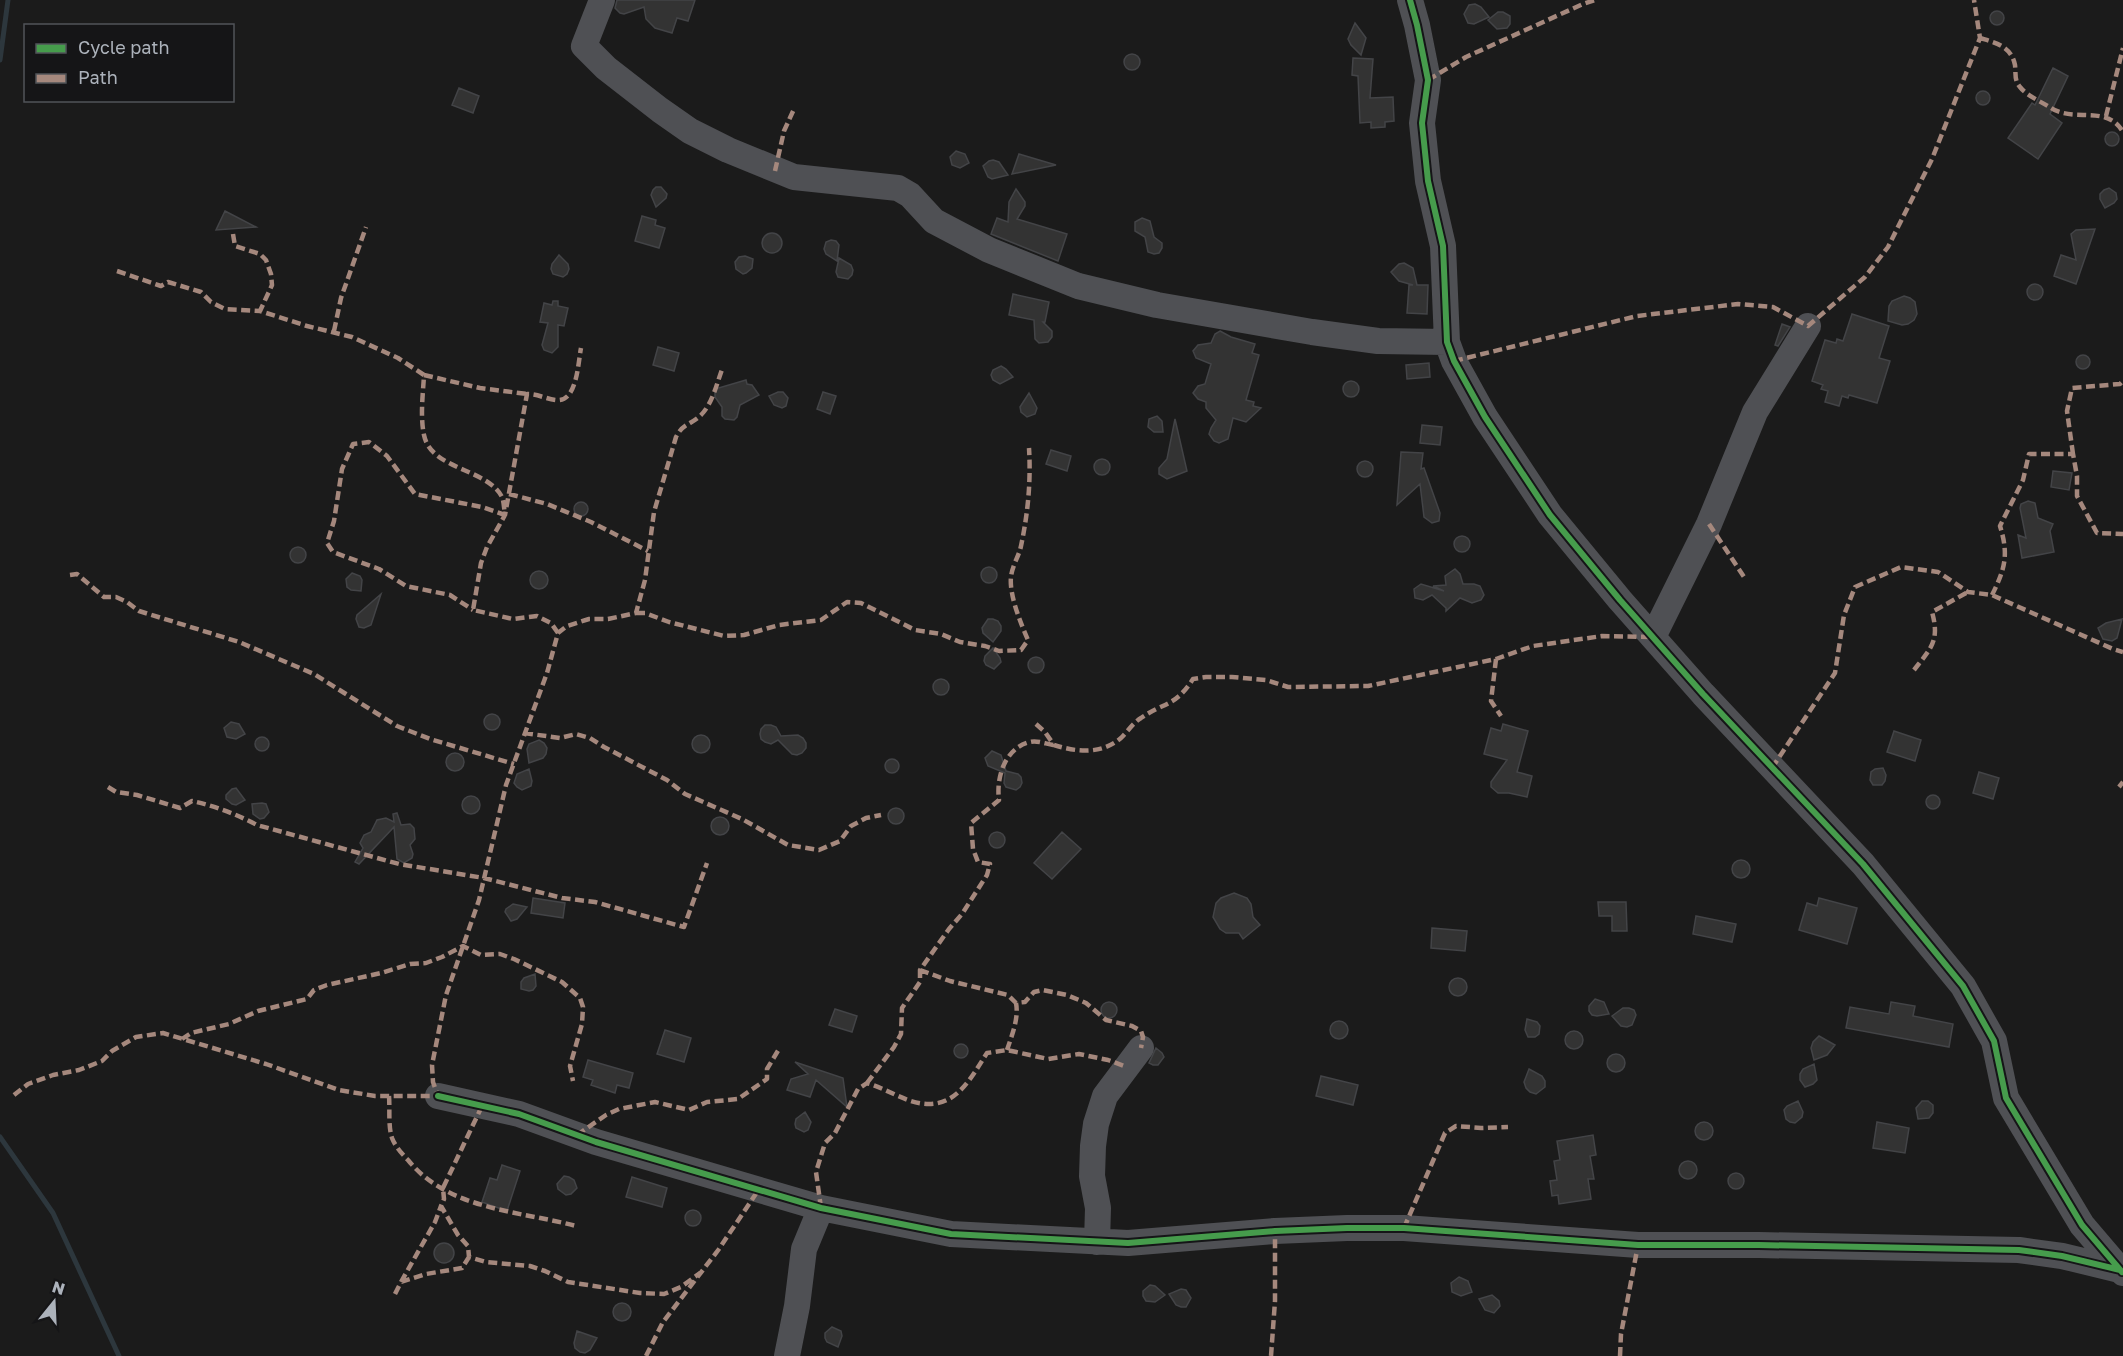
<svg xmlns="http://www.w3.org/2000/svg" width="2123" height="1356" viewBox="0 0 2123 1356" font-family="'Golos Text',sans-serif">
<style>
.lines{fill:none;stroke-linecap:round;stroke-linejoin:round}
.stream{stroke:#2d373d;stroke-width:5}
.building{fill:#333;stroke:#434447;stroke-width:1.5}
.minor{stroke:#4f5054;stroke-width:26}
.quiet{stroke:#a5887d;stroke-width:4.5;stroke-dasharray:9 4.5;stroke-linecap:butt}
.cycleway-casing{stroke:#151517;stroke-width:10}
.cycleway{stroke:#469c4c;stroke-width:6}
</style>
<rect width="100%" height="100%" fill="#1b1b1b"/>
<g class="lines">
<path class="stream" d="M0 60 8 0
M0 1137 53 1213 119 1356"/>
</g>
<path class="building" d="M617 0H695L688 21 677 18 672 33 655 28 646 19 644 7 624 14 620 13 615 8Z
M1475 4 1481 7 1489 17 1474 24 1468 23 1464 14 1469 5Z
M1990 18a7 7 0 1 1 14 0a7 7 0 1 1-14 0Z
M1498 12H1503L1510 16V24L1507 28 1497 29 1488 20Z
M1355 23 1366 38 1361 55 1351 45 1348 39Z
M1124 62a8 8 0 1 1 16 0a8 8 0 1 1-16 0Z
M1353 58 1373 59 1370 98 1393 97 1394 121 1385 122V127L1371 128V122L1360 123 1358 76 1352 75Z
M2053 68 2068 76 2050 114 2062 123 2038 159 2008 138 2032 103 2035 105Z
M459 88 479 96 473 113 452 105Z
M1976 98a7 7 0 1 1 14 0a7 7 0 1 1-14 0Z
M2105 139a7 7 0 1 1 14 0a7 7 0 1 1-14 0Z
M956 151 965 154 969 163 960 168 952 165 950 157Z
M1019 154 1056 165 1012 174Z
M993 160 999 162 1008 175 992 179 988 177 983 166 989 161Z
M656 187H661L667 194 666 198 656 207 651 195 653 190Z
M2109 188 2116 193 2117 199 2114 203 2105 208 2100 199V194L2104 190Z
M1016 189 1025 202V206L1017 219 1067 234 1058 261 991 234 997 218 1008 222 1009 202Z
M225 211 256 227 216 230Z
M642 216 656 220 655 225 665 228 659 248 635 241Z
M1142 218 1150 221 1154 237 1162 243V248L1159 253 1154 254 1148 252 1145 237 1135 231V222Z
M2095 229 2076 284 2054 276 2061 255 2076 260 2071 234 2076 230Z
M762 243a10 10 0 1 1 20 0a10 10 0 1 1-20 0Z
M831 240 836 241 839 245 837 261 826 254 824 249 826 242Z
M559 255 568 264 569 269 567 274 563 277 553 274 551 269 552 264Z
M745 256 753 259 752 268 746 273 743 274 736 269 735 262 739 257Z
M839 258 851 265 853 270 852 275 848 279 838 277 836 272Z
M1404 263 1413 268 1417 285H1428L1427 314 1407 313 1409 285H1413L1399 281 1391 272 1399 264Z
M2027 292a8 8 0 1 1 16 0a8 8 0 1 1-16 0Z
M1013 294 1049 302 1045 322H1043L1052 331V337L1048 342 1039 343 1035 339 1034 320 1009 315Z
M1904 296 1910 298 1915 302 1917 314 1914 320 1908 324 1902 325 1888 321 1889 306 1892 301Z
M553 301H558V306L568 308 564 326 558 325V347L552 353 544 350 542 345 548 323 540 322 544 303 552 305Z
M1852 314 1889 326 1879 358 1890 361 1877 403 1849 395 1848 398 1842 396 1839 406 1825 402 1828 391 1821 389 1823 385 1812 381 1825 340 1836 343 1837 339 1843 341Z
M1782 324 1790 327 1778 346 1775 345Z
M1220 331 1231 337 1255 344 1252 353 1259 355 1246 400 1254 402 1253 406 1261 408 1246 422 1233 418 1228 439 1219 443 1214 441 1209 434 1211 428 1216 420 1206 408V402L1198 399 1193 393 1198 386 1205 384 1211 364 1196 358 1193 351 1198 345 1211 343 1215 334Z
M658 347 679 353 674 371 653 365Z
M2076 362a7 7 0 1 1 14 0a7 7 0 1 1-14 0Z
M1429 363 1430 377 1407 379 1406 365Z
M1001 366 1006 369 1013 377 1000 384 993 380 991 375 993 370Z
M746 380 747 384 752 385 759 395 740 405 737 417 734 420 725 419 722 416V407L715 397V389Z
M1343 389a8 8 0 1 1 16 0a8 8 0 1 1-16 0Z
M778 392H783L788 398 786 406 782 408 774 405 769 396Z
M823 392 836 396 830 414 817 409Z
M1029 393 1037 408 1035 414 1027 417 1021 412 1020 407Z
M1157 416 1162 421 1163 432H1154L1148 427 1149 419Z
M1175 419 1187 471 1167 479 1159 474V468L1167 459Z
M1422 425 1442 427 1440 445 1420 443Z
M1051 450 1071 456 1067 471 1046 464Z
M1401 452 1423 453 1421 469 1424 468 1440 513 1439 521 1432 523 1424 517 1420 484 1397 505Z
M1094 467a8 8 0 1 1 16 0a8 8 0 1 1-16 0Z
M1357 469a8 8 0 1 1 16 0a8 8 0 1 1-16 0Z
M2053 471 2072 473 2069 490 2051 487Z
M2028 501 2035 503 2038 518 2053 524 2050 531 2054 552 2022 558 2018 535 2026 538 2020 508 2021 504Z
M574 509a7 7 0 1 1 14 0a7 7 0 1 1-14 0Z
M1454 544a8 8 0 1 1 16 0a8 8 0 1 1-16 0Z
M290 555a8 8 0 1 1 16 0a8 8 0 1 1-16 0Z
M981 575a8 8 0 1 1 16 0a8 8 0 1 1-16 0Z
M1455 569 1460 574 1463 584H1474L1480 586 1484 595 1481 600 1472 603 1460 598 1446 611V608L1432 595 1423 600 1415 598 1414 589 1421 584 1444 591 1433 586 1446 585 1445 576Z
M530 580a9 9 0 1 1 18 0a9 9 0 1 1-18 0Z
M352 573 360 576 362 580 361 591 351 590 347 587 346 579Z
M381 594 371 625 364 628 359 627 356 619 357 615Z
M988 619H993L998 621 1001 626V631L993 642 983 633 982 628Z
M2122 619 2117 638 2112 641 2103 639 2098 628 2106 623Z
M993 648 1000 658 1001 662 994 669 986 665 984 661 985 656Z
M1028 665a8 8 0 1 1 16 0a8 8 0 1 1-16 0Z
M933 687a8 8 0 1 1 16 0a8 8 0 1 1-16 0Z
M484 722a8 8 0 1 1 16 0a8 8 0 1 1-16 0Z
M231 722 239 724 245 734 236 739 227 737 224 728Z
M1503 724 1528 731 1517 772 1532 776 1527 797 1509 793H1498L1491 787V782L1507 760 1484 754 1491 728 1501 731Z
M765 725H771L776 727 781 736 798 735 803 738 806 743V748L802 753 797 755 792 754 778 740 771 744 765 742 761 739 760 734 761 729Z
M1894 731 1921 740 1915 761 1887 752Z
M692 744a9 9 0 1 1 18 0a9 9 0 1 1-18 0Z
M255 744a7 7 0 1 1 14 0a7 7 0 1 1-14 0Z
M539 740 544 743 547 748 546 754 543 758 529 763 527 749 529 744Z
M992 751 1001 755 1006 771 1018 774 1021 777 1022 783 1020 787 1016 790 1006 787 1004 783 1005 773 988 766 985 758Z
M446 762a9 9 0 1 1 18 0a9 9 0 1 1-18 0Z
M885 766a7 7 0 1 1 14 0a7 7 0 1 1-14 0Z
M1883 768 1886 775 1885 781 1882 785H1873L1870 780 1871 772 1875 769Z
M529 769 532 781 531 786 522 790 517 787 514 783 517 774Z
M1979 772 1999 778 1993 799 1973 793Z
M236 788 245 800 236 805 232 804 226 799V795L232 789Z
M1926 802a7 7 0 1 1 14 0a7 7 0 1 1-14 0Z
M462 805a9 9 0 1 1 18 0a9 9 0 1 1-18 0Z
M262 803 266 804 269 812 264 818 260 819 253 814 252 804Z
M888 816a8 8 0 1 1 16 0a8 8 0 1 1-16 0Z
M397 813 401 825 410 824 414 828 415 839 410 845 413 854 412 858 404 863 397 859 394 827 359 864 355 862 363 848 360 843 364 835 371 832 377 820 386 818 394 822 393 814Z
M711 826a9 9 0 1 1 18 0a9 9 0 1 1-18 0Z
M989 840a8 8 0 1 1 16 0a8 8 0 1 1-16 0Z
M1062 832 1081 849 1052 879 1034 863Z
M1732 869a9 9 0 1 1 18 0a9 9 0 1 1-18 0Z
M1234 893 1247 898 1251 904 1253 917 1260 925 1243 939 1239 933H1226L1220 929 1213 917 1216 903 1221 898Z
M533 898 565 903 563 918 531 913Z
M1819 898 1857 908 1847 944 1799 930 1807 903 1817 906Z
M1598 902H1626L1627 931H1612V916H1599Z
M513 904 527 907 517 919 511 921 505 912 506 909Z
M1696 916 1736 924 1732 942 1693 934Z
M1432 928 1467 931 1465 951 1431 948Z
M535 974 536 986 533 990 529 991 521 989V982L524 978Z
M1449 987a9 9 0 1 1 18 0a9 9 0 1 1-18 0Z
M1595 999 1604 1002 1609 1014 1597 1016 1592 1015 1589 1011V1006Z
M1891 1002 1915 1006 1913 1016 1953 1024 1949 1047 1846 1028 1850 1007 1889 1014Z
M1101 1010a8 8 0 1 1 16 0a8 8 0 1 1-16 0Z
M1623 1008H1629L1634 1010 1636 1015 1632 1025 1627 1027 1621 1026 1612 1016Z
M835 1009 857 1016 852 1032 829 1025Z
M1527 1019 1537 1022 1540 1026 1539 1034 1535 1037H1528L1525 1030Z
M1330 1030a9 9 0 1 1 18 0a9 9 0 1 1-18 0Z
M665 1030 691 1038 684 1062 657 1054Z
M1565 1040a9 9 0 1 1 18 0a9 9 0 1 1-18 0Z
M1819 1036 1835 1045 1827 1055 1814 1060 1811 1048 1813 1042Z
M954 1051a7 7 0 1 1 14 0a7 7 0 1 1-14 0Z
M1156 1048 1162 1053 1164 1057 1158 1065H1153L1149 1063Z
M1607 1063a9 9 0 1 1 18 0a9 9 0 1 1-18 0Z
M588 1060 633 1073 629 1088 617 1085 615 1093 591 1085 593 1080 583 1077Z
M795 1062 843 1078 847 1107 816 1080 810 1097 787 1090 791 1079 808 1074Z
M1814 1064 1817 1080 1813 1084 1805 1087 1800 1080V1074L1803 1069Z
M1529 1069 1542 1076 1545 1081V1087L1536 1094 1530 1092 1526 1088 1524 1082Z
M1321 1076 1358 1085 1353 1105 1316 1096Z
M1798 1101 1803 1112 1802 1117 1795 1123 1790 1122 1786 1119 1784 1110 1787 1106Z
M1922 1101H1928L1933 1105V1113L1929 1118 1918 1119 1916 1108Z
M805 1112 811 1122 808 1130 804 1132 796 1128 795 1124 796 1119Z
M1695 1131a9 9 0 1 1 18 0a9 9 0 1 1-18 0Z
M1877 1122 1909 1128 1905 1153 1873 1148Z
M1593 1135 1596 1155 1590 1156 1594 1179H1588L1591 1199 1559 1204 1558 1195 1552 1196 1550 1181 1557 1180 1554 1161 1560 1160 1557 1141Z
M1679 1170a9 9 0 1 1 18 0a9 9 0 1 1-18 0Z
M502 1165 520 1171 507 1211 482 1202 490 1178 497 1180Z
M1728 1181a8 8 0 1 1 16 0a8 8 0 1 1-16 0Z
M564 1176 569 1177 574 1180 577 1188 571 1194 566 1195 558 1189 557 1184Z
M632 1177 667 1188 662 1207 626 1197Z
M685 1218a8 8 0 1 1 16 0a8 8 0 1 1-16 0Z
M434 1253a10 10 0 1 1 20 0a10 10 0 1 1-20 0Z
M1459 1277 1468 1281 1472 1292 1461 1296 1452 1292 1451 1283Z
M1150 1285 1155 1286 1165 1295 1155 1302 1146 1301 1143 1296V1291Z
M1181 1289 1186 1290 1191 1298 1186 1307H1181L1176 1305 1169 1294Z
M1492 1295 1499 1301 1500 1306 1494 1313 1485 1310 1479 1299Z
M613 1312a9 9 0 1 1 18 0a9 9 0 1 1-18 0Z
M832 1327 841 1331 842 1336 838 1347 827 1342 825 1338V1333Z
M577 1331 597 1338 590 1350 585 1353 580 1352 575 1348 574 1343Z"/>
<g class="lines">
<path class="minor" d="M602 0 584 46 606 68 660 110 690 131 728 150 794 177 898 188 910 195 934 221 989 250 1078 286 1157 305 1312 332 1378 341 1447 342
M1410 0 1417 25 1428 80 1422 123 1428 181 1443 246 1447 342 1454 361 1485 417 1550 515 1620 600 1703 694 1863 864 1963 986 1994 1041 2006 1098 2082 1225 2123 1273
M1653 637 1709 524 1755 412 1808 326
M438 1096 519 1114 596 1142 821 1208 951 1234 1128 1243 1275 1231 1347 1228H1404L1638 1245H1759L2019 1250 2062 1256 2120 1270
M1097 1242 1098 1208 1092 1176 1093 1146 1096 1124 1105 1096 1141 1048
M787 1356 797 1306 804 1249 821 1208"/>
<path class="quiet" d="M1980 38C1996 43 2011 46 2015 65 2016 74 2014 80 2020 87 2027 96 2042 102 2051 108 2074 123 2107 104 2123 132
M1428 80 1466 57 1583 4 1595 0
M2106 116 2123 48
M775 171 784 131 794 109
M233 234 235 246 260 254 266 260 271 274 272 285 260 311 307 326 352 337 398 358 424 375C423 394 420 416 424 435 431 470 487 468 502 497 504 502 504 509 505 515L482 507 415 494 387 456 369 442 353 444 342 469 334 521 327 543 333 552 379 569 406 586 450 595 473 610
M117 271 161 286 168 282 201 292 211 302 225 309 260 311
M334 331 341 298 366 227
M1454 361 1637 316 1738 304 1773 307 1808 326 1865 277 1888 247 1932 159 1980 38 1974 0
M424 375 480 388 527 394
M2073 454 2067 411 2072 388 2120 384 2123 381
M509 494 547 504 591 522 648 551
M1709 524 1744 577
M70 575 77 574 104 597H116L127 602 139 611 239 642 314 674 397 726 430 739 514 764
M1992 595C2005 569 2009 555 2000 526L2023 480 2029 454H2073L2077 476V496L2097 533 2123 534
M636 613H645L669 622 724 636 744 635 779 625 821 620 847 602 861 603 915 630 941 634 960 642 985 646 999 651 1021 650 1028 640C1021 624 1009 595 1011 577 1012 566 1019 556 1021 546 1028 513 1031 481 1029 448
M558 633 551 623 537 616 513 619 473 610 481 563 487 547 505 515 527 394C538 394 546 399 556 400 577 403 578 363 581 348
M1496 659 1491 701 1501 716
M1914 670C1931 648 1940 641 1932 612L1968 592
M1036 724 1045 732 1054 745C1076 752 1101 755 1121 738 1128 731 1133 723 1141 718 1164 702 1175 707 1193 679L1206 677H1232L1266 680 1288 687 1368 686 1496 659 1533 646 1602 636 1653 637
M524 733 560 738 576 734 590 738 604 747 667 780 685 794 742 819 788 845 819 850 840 841 851 826 866 818 881 815
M1772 768 1835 673 1844 615 1855 587 1901 567 1938 572 1968 592 1992 595 2113 649 2123 652
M108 787 116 792 137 795 180 808 192 801C215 806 236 814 257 825L399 864 484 878 562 898 595 902 684 927 707 863
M2119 787 2123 782
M920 970 950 981 1008 995 1016 1003
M182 1039 191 1033 229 1024 258 1011 307 999 314 990 327 985 381 973 410 964 426 963 442 957 463 946 481 955 500 954 514 959 562 982 580 998 583 1007 582 1024 570 1066 573 1081
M1007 1050C1012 1035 1019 1018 1016 1003L1025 1002 1034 992 1043 990 1067 995 1086 1003 1106 1020 1132 1026 1141 1031 1143 1037 1141 1048
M867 1083 894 1047 901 1034 902 1008 920 982V970L949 929 962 914 987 875 990 864 978 862 973 849 971 823 999 800C996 777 1005 748 1030 742 1037 740 1046 744 1054 745
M14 1095 28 1084 53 1075 79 1070 102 1061 112 1051 136 1037 163 1033 266 1064 339 1090 375 1096H438L433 1082 432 1065 446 995 479 900 506 785 547 673 558 633 567 626 589 619H608L636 613 645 580 654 512 676 437C683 423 691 425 701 415 713 403 717 382 723 367
M389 1096C390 1109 388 1126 392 1138 395 1146 402 1154 408 1160 448 1210 520 1211 576 1226
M482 1106 443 1188 444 1199 441 1206 458 1235 468 1246 469 1257 486 1262 530 1266 545 1271 568 1282 640 1293 664 1294 681 1287 700 1273
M577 1135 606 1115 619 1109 655 1102 689 1110 707 1102 738 1099 767 1079V1069L779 1049
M821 1208 816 1172 825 1143 835 1133 858 1089 867 1083C883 1088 896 1096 911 1101 952 1114 968 1083 987 1053L1007 1050 1048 1059 1079 1054 1108 1060 1127 1067
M1404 1228 1445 1133 1456 1126 1481 1128 1508 1127
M401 1282 435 1222 441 1206
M395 1294 401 1282 426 1274 462 1268 469 1257
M646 1356 663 1322 719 1249 759 1189
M1271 1356 1275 1301V1231
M1620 1356 1621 1334 1638 1245"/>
<defs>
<path id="cycleway" d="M1410 0 1417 25 1428 80 1422 123 1428 181 1443 246 1447 342 1454 361 1485 417 1550 515 1620 600 1703 694 1863 864 1963 986 1994 1041 2006 1098 2082 1225 2122 1272
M438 1096 519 1114 596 1142 821 1208 951 1234 1128 1243 1275 1231 1347 1228H1404L1638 1245H1759L2019 1250 2062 1256 2120 1270"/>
</defs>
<use href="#cycleway" class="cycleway-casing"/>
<use href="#cycleway" class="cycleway"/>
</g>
<rect x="24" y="24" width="210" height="78" fill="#151517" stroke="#515459" stroke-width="1.5"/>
<rect x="36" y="44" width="30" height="9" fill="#469c4c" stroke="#515459" stroke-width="1.5"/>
<text x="78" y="54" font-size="18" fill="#acb2bb">Cycle path</text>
<rect x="36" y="74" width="30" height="9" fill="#a5887d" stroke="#515459" stroke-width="1.5"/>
<text x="78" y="84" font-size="18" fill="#acb2bb">Path</text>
<g transform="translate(54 1302) rotate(18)" stroke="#151517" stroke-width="4.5" paint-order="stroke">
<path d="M0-4.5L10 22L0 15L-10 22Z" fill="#acb2bb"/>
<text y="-9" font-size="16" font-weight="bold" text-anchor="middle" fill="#acb2bb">N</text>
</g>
</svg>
